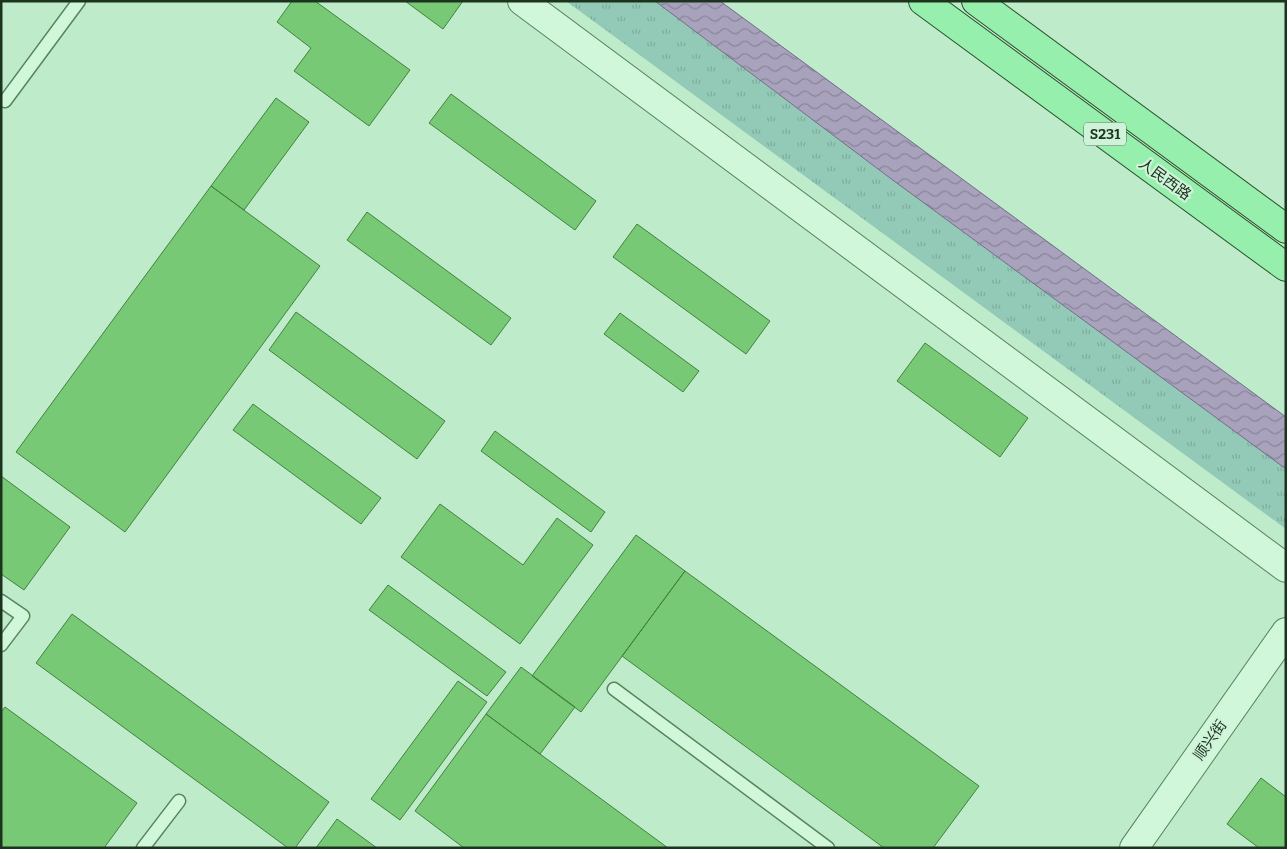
<svg xmlns="http://www.w3.org/2000/svg" width="1287" height="849" viewBox="0 0 1287 849" font-family="Bitter,'Noto Sans SC',serif">
<style>
.grass{fill:url(#grass-tufts)}
.water{fill:url(#water-waves);stroke:#746a8a}
.building{fill:#78c975;stroke:#42813f}
.lines{fill:none;stroke-linecap:round;stroke-linejoin:round}
.service-casing{stroke:#58835c;stroke-width:15}
.tertiary-casing{stroke:#58835c;stroke-width:30}
.primary-casing{stroke:#2c512d;stroke-width:30}
.service{stroke:#d1f7db;stroke-width:12}
.tertiary{stroke:#d1f7db;stroke-width:28}
.primary{stroke:#96efac;stroke-width:28}
.labels{text-anchor:middle;dominant-baseline:central;stroke-width:4.5;stroke-linejoin:round;paint-order:stroke}
.shield{fill:#cef3d8;stroke:#516d55;stroke-width:1}
.shield-label{font-size:14px;font-weight:bold;fill:#1c331d}
.street-label{font-size:15px;fill:#1c331d;stroke:#cef3d8}
</style>
<defs>
<pattern id="grass-tufts" width="24" height="20" patternUnits="userSpaceOnUse" patternTransform="scale(1.25)"><rect width="24" height="20" fill="#93c9b7"/><path d="M3 7l-1-3M5 7V3M7 7l1-3M15 17l-1-3M17 17v-4M19 17l1-3" fill="none" stroke="#7ead9d"/></pattern>
<pattern id="water-waves" width="16" height="10" patternUnits="userSpaceOnUse" patternTransform="scale(1.25)"><rect width="16" height="10" fill="#a9a2bd"/><path d="M0 5q4-4 8 0t8 0" fill="none" stroke="#898599"/></pattern>
</defs>
<rect width="100%" height="100%" fill="#beecca"/>
<path class="grass" d="M566 1H655L890 178 1286 469V529Z"/>
<path class="water" d="M655 1H720L1286 417V469L890 178Z"/>
<path class="building" d="M292 1H315L410 70 369 126 294 71 311 48 277 22Z
M405 1H463L443 29Z
M451 94 596 201 575 230 429 123Z
M276 98 309 122 244 210 211 186Z
M211 186 320 266 125 532 16 452Z
M367 212 511 318 491 345 347 240Z
M637 224 770 321 746 354 613 257Z
M296 312 445 421 417 459 269 350Z
M620 313 699 371 683 392 604 334Z
M925 343 1028 418 1000 457 897 381Z
M253 404 381 498 361 524 233 430Z
M495 431 605 512 591 532 481 451Z
M1 476 70 527 24 590 1 574Z
M440 504 523 565 557 518 593 545 520 644 401 557Z
M636 535 685 571 581 712 532 676Z
M685 571 979 786 933 848H884L622 656Z
M388 585 506 672 487 696 369 610Z
M72 614 329 802 295 848H288L36 663Z
M521 667 575 707 540 754 486 714Z
M458 681 487 702 400 820 371 799Z
M5 707 137 803 104 848H1V712Z
M486 714 540 754 668 848H464L415 811Z
M1261 778 1286 797V848H1259L1227 824Z
M337 819 377 848H316Z"/>
<g class="lines">
<defs>
<path id="service" d="M5 101 79 1
M1 601 23 616 1 645
M614 689 828 848
M143 848 179 801"/>
<path id="tertiary" d="M522 1 1286 568
M1134 848 1286 632"/>
<path id="primary" d="M923 1 1286 267
M976 1 1286 229"/>
</defs>
<use href="#service" class="service-casing"/>
<use href="#tertiary" class="tertiary-casing"/>
<use href="#primary" class="primary-casing"/>
<use href="#service" class="service"/>
<use href="#tertiary" class="tertiary"/>
<use href="#primary" class="primary"/>
</g>
<g class="labels">
<rect class="shield" x="1084" y="122.5" width="42" height="23" rx="4"/>
<g class="shield-label">
<text x="1105" y="134">S231</text>
</g>
<g class="street-label">
<text transform="translate(1165 179) rotate(36)">人民西路</text>
<text transform="translate(1210 740) rotate(-55)">顺兴街</text>
</g>
</g>
<rect width="1287" height="849" fill="none" stroke="#1c331d" stroke-width="5"/>
</svg>
